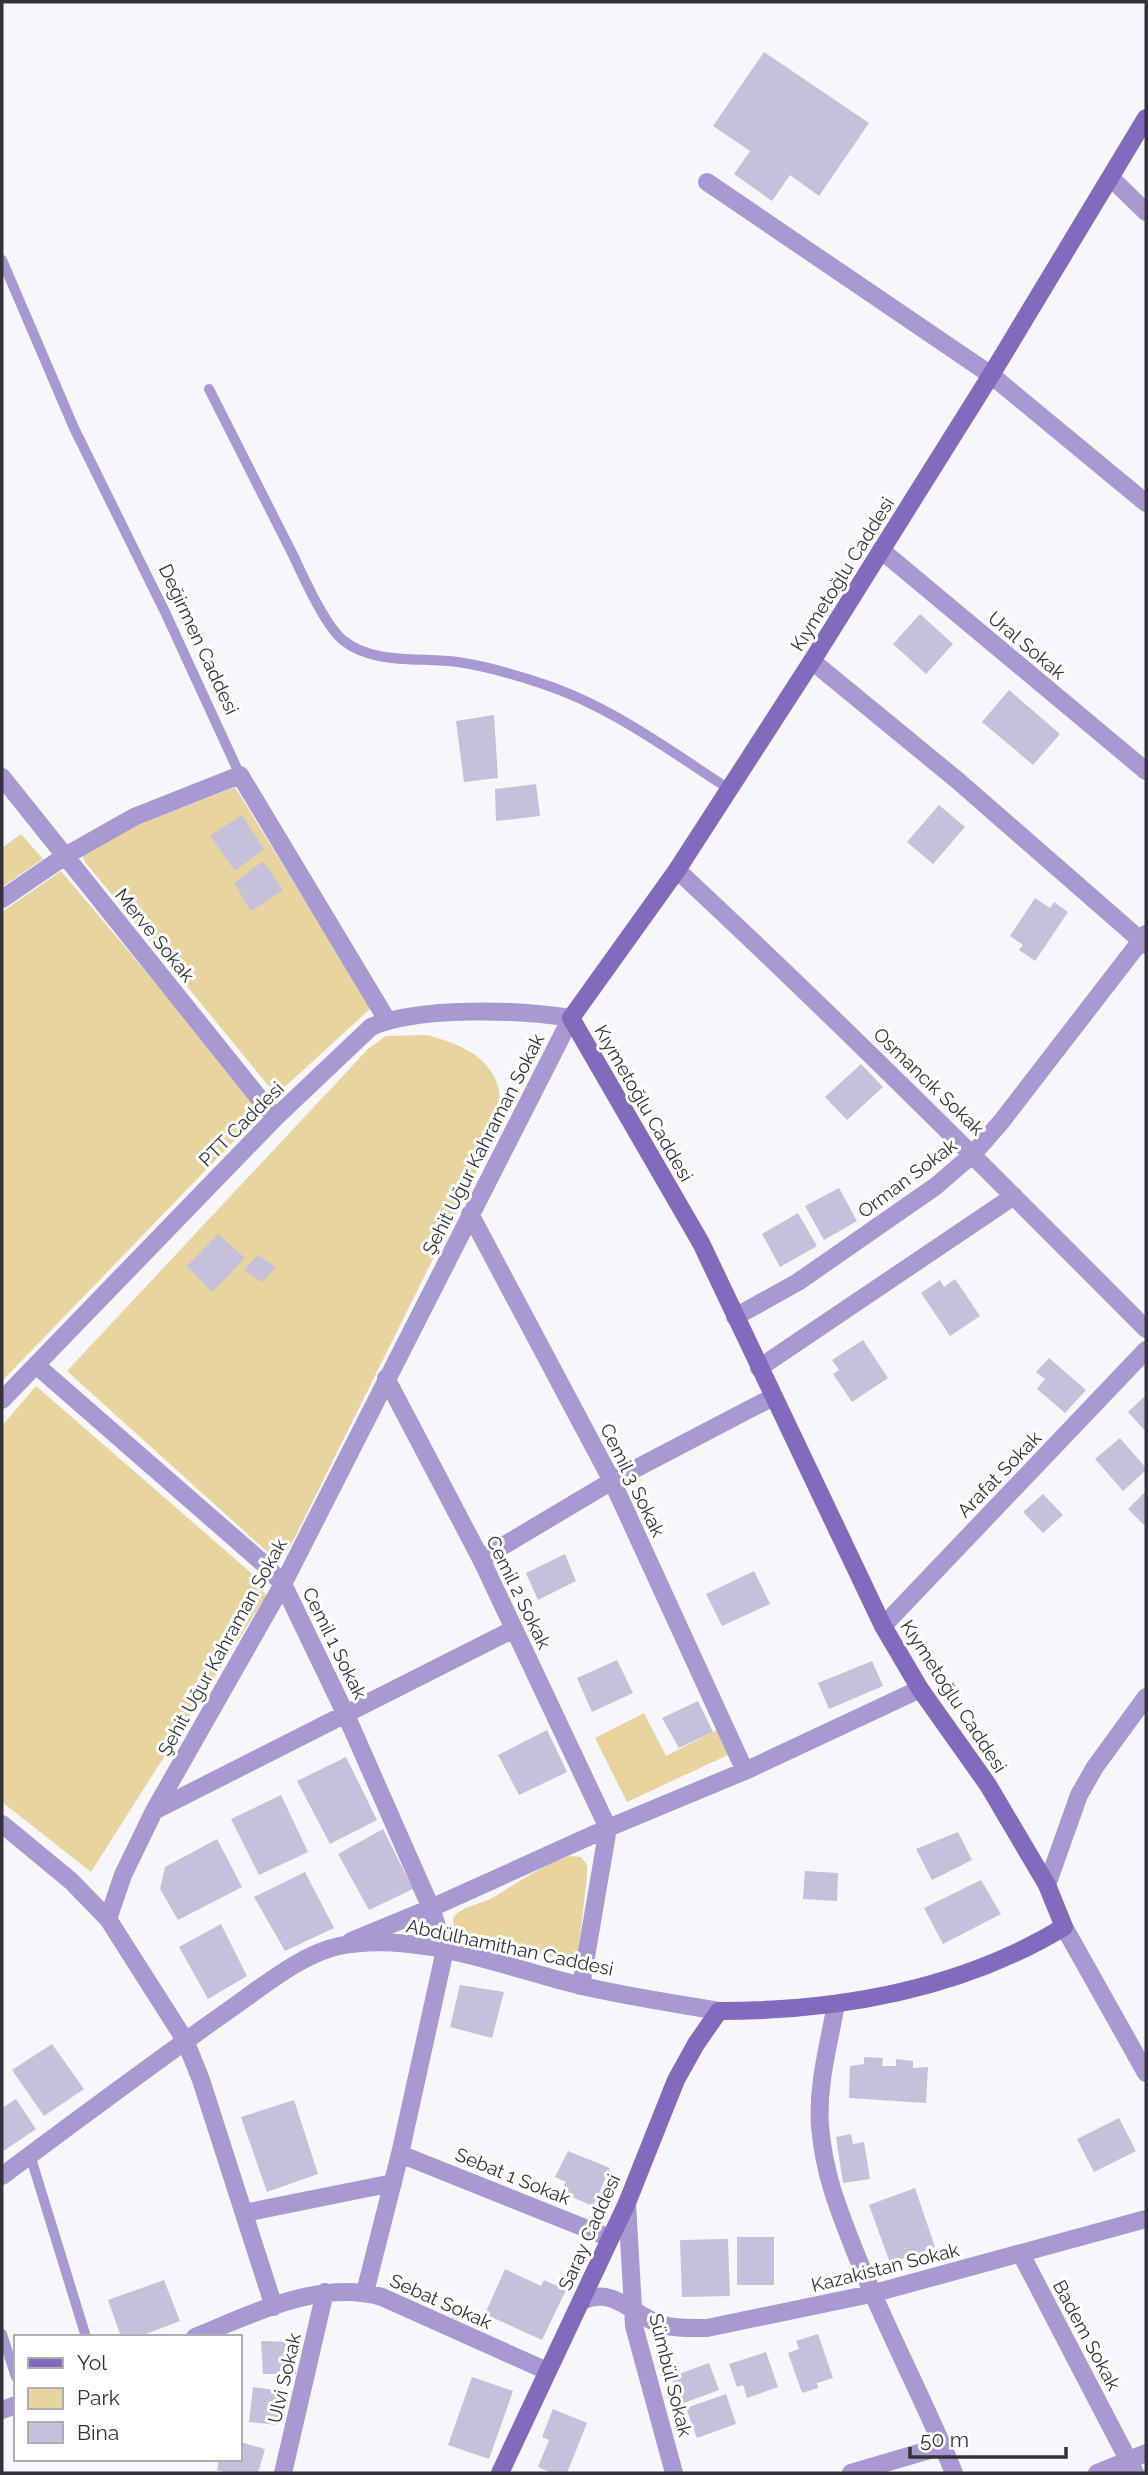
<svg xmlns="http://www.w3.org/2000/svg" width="1148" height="2475" viewBox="0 0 1148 2475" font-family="Raleway,sans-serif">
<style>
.green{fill:#e8d49e}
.building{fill:#c6c0da}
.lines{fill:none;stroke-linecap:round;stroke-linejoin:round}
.service{stroke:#a799d1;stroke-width:10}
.minor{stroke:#a799d1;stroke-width:18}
.tertiary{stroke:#a799d1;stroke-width:18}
.secondary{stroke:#826abc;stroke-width:18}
.labels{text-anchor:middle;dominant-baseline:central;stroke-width:6;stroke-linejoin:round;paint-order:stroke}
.street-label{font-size:19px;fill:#34313b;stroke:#fff}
</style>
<rect width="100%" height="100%" fill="#f7f6fb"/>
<path class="green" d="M235 787 371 1008 276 1095 85 862 82 855 110 836Z
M21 834 43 859 2 887V848Z
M61 871 255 1101 256 1118 2 1381V912Z
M426 1035C454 1042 486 1053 497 1083 503 1099 498 1119 495 1134L293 1541 284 1556 274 1558 67 1371 368 1049 386 1036Z
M36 1386 257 1578 266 1596 91 1872 2 1802V1426Z
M644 1713 666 1756 717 1730 730 1754 627 1802 595 1738Z
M570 1856 581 1857 587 1865V1877L577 1962 504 1947 467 1936 454 1926 453 1918C461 1906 479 1905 492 1898 518 1883 541 1865 570 1856Z"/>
<path class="building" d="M764 52 869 123 819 196 790 175 772 201 734 174 750 151 713 126Z
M920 614 953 644 926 674 893 644Z
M1009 690 1060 734 1033 765 982 722Z
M494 715 498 778 464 782 456 721Z
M536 784 540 816 496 821 495 789Z
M939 805 965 827 933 864 907 842Z
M242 815 264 849 235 871 210 836Z
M263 861 283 890 251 911 234 883Z
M1035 898 1050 908 1054 902 1068 912 1035 961 1019 950 1023 945 1010 936Z
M861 1064 883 1087 847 1120 825 1097Z
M839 1188 857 1221 824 1240 805 1206Z
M798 1213 817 1246 780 1267 762 1234Z
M218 1234 245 1258 212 1292 187 1266Z
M258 1255 276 1267 262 1282 244 1270Z
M955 1279 980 1316 950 1336 921 1293 940 1280 944 1287Z
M863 1340 888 1378 852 1402 833 1374 839 1370 832 1360Z
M1049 1358 1086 1390 1065 1413 1037 1389 1045 1379 1036 1372Z
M1146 1395V1432L1128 1412Z
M1120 1438 1146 1468V1470L1123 1491 1095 1459Z
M1146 1491V1523L1144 1525 1128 1509Z
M1043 1494 1063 1515 1043 1533 1023 1512Z
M565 1554 576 1581 538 1600 526 1573Z
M754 1571 770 1604 722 1626 706 1594Z
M617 1660 633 1693 592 1712 577 1678Z
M872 1661 883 1686 829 1709 818 1683Z
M698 1701 713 1732 679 1748 662 1718Z
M547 1730 567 1772 519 1795 498 1755Z
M346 1757 377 1820 330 1844 297 1781Z
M281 1795 308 1852 259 1875 231 1819Z
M383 1829 413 1889 369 1910 338 1854Z
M958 1832 972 1860 932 1880 916 1849Z
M217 1839 242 1887 178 1920 160 1889 165 1867Z
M805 1871 838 1873 837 1901 803 1899Z
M305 1872 334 1928 285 1951 254 1897Z
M981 1880 1001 1914 943 1944 924 1908Z
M221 1924 247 1976 208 1999 179 1947Z
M460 1985 504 1992 492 2038 450 2027Z
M52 2044 84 2089 44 2116 12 2070Z
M864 2057 883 2058 882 2066H896V2059L913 2061V2068L928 2067 926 2103 849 2098 850 2066 864 2064Z
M16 2099 36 2129 2 2152V2108Z
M294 2100 318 2174 267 2192 241 2117Z
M1119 2118 1136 2151 1094 2172 1077 2139Z
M851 2134 853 2144 864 2142 870 2179 843 2183 836 2137Z
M568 2151 610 2168 593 2206 560 2192 566 2182 555 2177Z
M915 2188 935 2247 890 2263 869 2205Z
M737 2237H774V2285H737Z
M728 2239 730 2296 682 2297 680 2240Z
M505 2269 541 2286 544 2280 566 2290 542 2340 485 2314Z
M164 2280 180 2321 138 2337H121L108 2300Z
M818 2334 833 2378 817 2383 818 2388 802 2393 788 2353 799 2349 796 2341Z
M261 2341 296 2342V2374H263Z
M766 2352 778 2387 747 2398 743 2385 737 2387 729 2364Z
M709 2363 719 2390 681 2404 671 2377Z
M472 2377 513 2391 489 2459 448 2445Z
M253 2387 283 2391 277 2425 249 2422Z
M726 2394 736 2424 697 2438 686 2408Z
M553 2409 587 2423 567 2473H552L538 2467 549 2440 542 2437Z
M240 2442 265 2449 258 2473H229L217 2470 219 2459H240Z"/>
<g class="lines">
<path class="service" d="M2 260 74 428 165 612 240 775
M209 389C237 444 265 500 293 555 304 578 325 626 344 641 375 665 421 657 458 662 485 666 513 674 540 683 609 705 669 750 729 789
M30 2155 86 2337
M2 2334 16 2377"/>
<path class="minor" d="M1111 178 1146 212
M707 182 991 375 1146 503
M881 550 1146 771
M812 661 957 780 1146 945
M2 777 275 1118
M677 870C837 1019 992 1174 1146 1329
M2 899 65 856 134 817 240 775 387 1020
M470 1214 612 1481 745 1771
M735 1317 798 1282 936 1186 973 1154 1001 1122 1146 934
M36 1365 264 1564 283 1584 346 1715 431 1908 608 1828 745 1771 920 1689
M759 1368 1014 1196
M386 1378 481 1559 608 1828 581 1986
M481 1559 612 1481 773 1397
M883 1626 1146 1350
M154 1811 514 1629
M2 1824 71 1881 108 1919
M351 1941 431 1908 445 1950 400 2154 365 2292
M836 2004C829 2044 817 2085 820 2126 824 2173 837 2206 854 2249 884 2325 923 2397 954 2473
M400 2154 610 2238
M627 2203 634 2326 674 2473
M244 2213 393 2183
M1021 2254 1135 2473
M582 2301C615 2285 633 2317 663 2325 677 2329 692 2328 707 2328L871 2294 1146 2219
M274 2307 201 2080 185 2040 108 1919 123 1875 154 1811 283 1584 571 1018
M195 2337C252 2314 320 2279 382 2297L547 2371
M2 2410 16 2405
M283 2473 325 2292
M851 2473 943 2446
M1097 2473 1146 2453"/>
<path class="tertiary" d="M2 1400 275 1118 371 1027C419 1006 520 1010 571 1018
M1047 1885 1079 1795 1095 1767 1146 1697
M1064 1927 1146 2073
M2 2176C77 2120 152 2064 229 2010 261 1988 301 1954 339 1946 416 1930 504 1967 578 1985 624 1996 672 2003 719 2011"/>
<path class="secondary" d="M500 2473 627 2203 676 2080 696 2044 719 2011C839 2011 960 1990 1064 1927L1047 1885 988 1785 920 1689 883 1626 701 1243 571 1018 677 870 812 661 991 375 1146 118"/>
</g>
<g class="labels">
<g class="street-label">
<text transform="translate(842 574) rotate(-58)">Kıymetoğlu Caddesi</text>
<text transform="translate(199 639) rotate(65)">Değirmen Caddesi</text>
<text transform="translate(1027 645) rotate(40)">Ural Sokak</text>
<text transform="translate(155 935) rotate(51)">Merve Sokak</text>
<text transform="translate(929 1081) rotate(44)">Osmancık Sokak</text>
<text transform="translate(644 1103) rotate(60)">Kıymetoğlu Caddesi</text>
<text transform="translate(241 1124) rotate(-45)">PTT Caddesi</text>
<text transform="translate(483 1144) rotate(-63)">Şehit Uğur Kahraman Sokak</text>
<text transform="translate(907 1178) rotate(-37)">Orman Sokak</text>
<text transform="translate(999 1474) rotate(-46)">Arafat Sokak</text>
<text transform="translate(633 1480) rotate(64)">Cemil 3 Sokak</text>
<text transform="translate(519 1592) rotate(64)">Cemil 2 Sokak</text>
<text transform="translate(335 1643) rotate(64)">Cemil 1 Sokak</text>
<text transform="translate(222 1647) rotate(-61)">Şehit Uğur Kahraman Sokak</text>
<text transform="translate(954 1696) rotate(57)">Kıymetoğlu Caddesi</text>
<text transform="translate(510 1947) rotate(12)">Abdülhamithan Caddesi</text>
<text transform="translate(513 2176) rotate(22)">Sebat 1 Sokak</text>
<text transform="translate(589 2232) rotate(-66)">Saray Caddesi</text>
<text transform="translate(885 2267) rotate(-14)">Kazakistan Sokak</text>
<text transform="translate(441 2301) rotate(24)">Sebat Sokak</text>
<text transform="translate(1087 2335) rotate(62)">Badem Sokak</text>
<text transform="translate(671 2375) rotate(76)">Sümbül Sokak</text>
<text transform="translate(284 2378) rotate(-77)">Ulvi Sokak</text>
</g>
</g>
<rect width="1148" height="2475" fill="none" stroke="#34313b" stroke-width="7"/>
<rect x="14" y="2335" width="228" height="126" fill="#ffffff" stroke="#aeadb1" stroke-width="2"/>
<rect x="28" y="2358" width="35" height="10" fill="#826abc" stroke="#aeadb1" stroke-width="2"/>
<text x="77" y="2370" font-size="21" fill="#34313b">Yol</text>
<rect x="28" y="2388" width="35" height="21" fill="#e8d49e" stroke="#aeadb1" stroke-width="2"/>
<text x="77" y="2405" font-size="21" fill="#34313b">Park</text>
<rect x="28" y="2422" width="35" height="21" fill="#c6c0da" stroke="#aeadb1" stroke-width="2"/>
<text x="77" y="2440" font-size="21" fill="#34313b">Bina</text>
<path d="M910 2447v10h156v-10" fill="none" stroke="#34313b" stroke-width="3.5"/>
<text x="920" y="2447" font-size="21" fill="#34313b" stroke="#ffffff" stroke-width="5" paint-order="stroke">50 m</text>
</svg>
